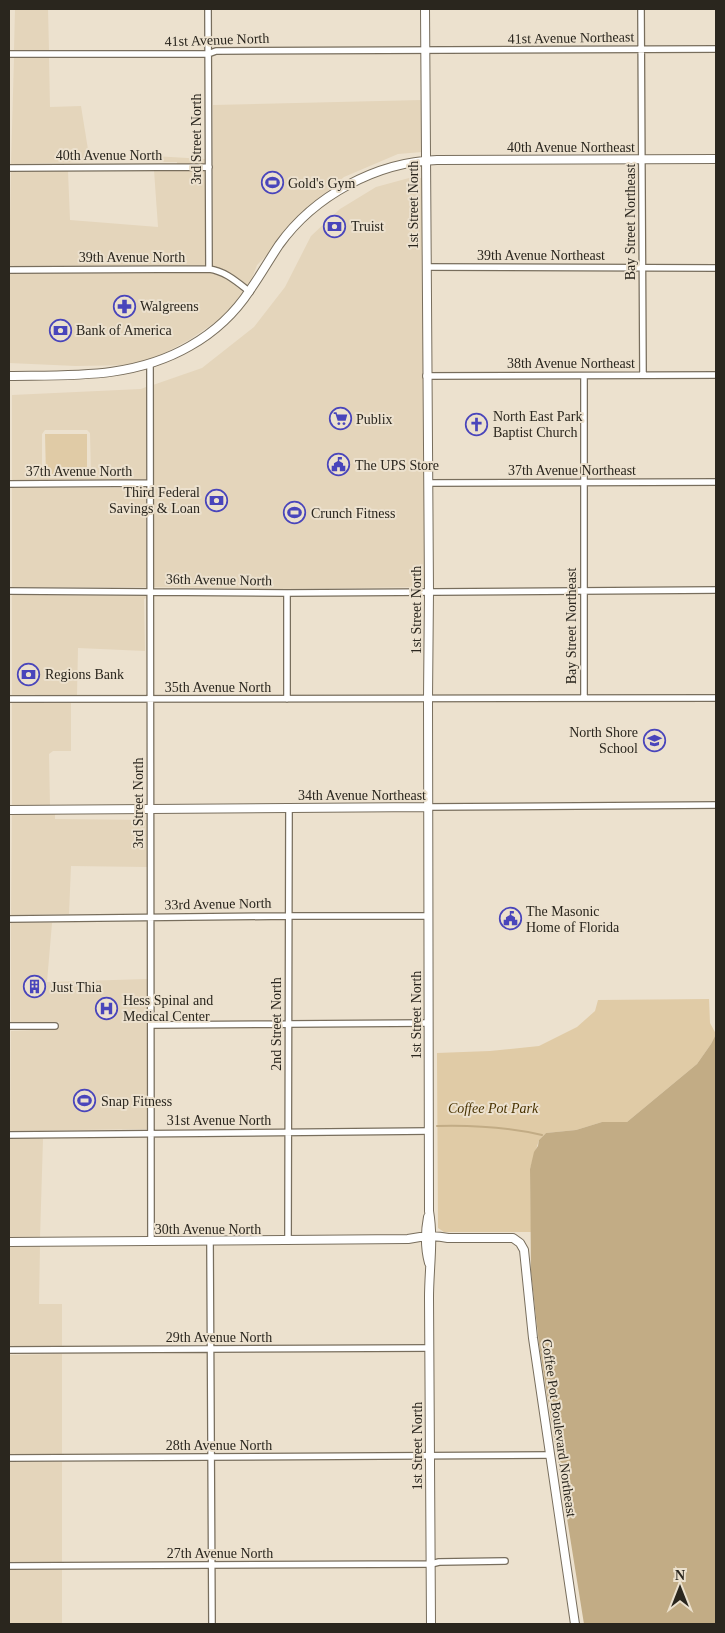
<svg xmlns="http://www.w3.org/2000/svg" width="725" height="1633" viewBox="0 0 725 1633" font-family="Georgia,serif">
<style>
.built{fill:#e4d5bb;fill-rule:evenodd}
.green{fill:#e0cba6}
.water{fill:#c2ac85}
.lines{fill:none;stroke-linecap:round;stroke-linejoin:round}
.stream{stroke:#c2ac85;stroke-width:2}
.street-casing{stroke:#786e5d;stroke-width:8}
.secondary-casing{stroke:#786e5d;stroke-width:10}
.street{stroke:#fff;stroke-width:5.5}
.secondary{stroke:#fff;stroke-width:8}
.labels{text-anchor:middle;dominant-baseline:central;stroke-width:4;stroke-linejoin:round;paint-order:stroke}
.street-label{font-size:14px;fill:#2a261e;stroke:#ece1ce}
.poi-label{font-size:14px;fill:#2a261e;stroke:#ece1ce;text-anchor:start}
.park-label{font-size:14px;font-style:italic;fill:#483200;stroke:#ece1ce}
</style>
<rect width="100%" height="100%" fill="#ece1ce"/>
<path class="built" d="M15 9H48L49 50H14Z
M14 58H49L50 107 81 106 90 162 11 164Z
M422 100V152L398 154 344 177 295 219 271 251 257 265 249 286 231 273 213 266V105Z
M153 156 205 159V265L9 266 11 172 68 171 70 220 158 227 154 170H176L177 162H154Z
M409 178H422L425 587 287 589 154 587 153 385 202 368 254 327 285 287 311 236 340 209 376 187Z
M209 273 215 274 228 280 244 293 220 319 189 340 153 359 133 365 76 366 9 363V274Z
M146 387V479L12 480V395L141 389ZM45 430H87L90 433 91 474 88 478H46L42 475V434Z
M12 488H146V587H12Z
M12 595 146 596V598L144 599 145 651 78 648 77 695H12Z
M12 703H71V751H53L49 754 50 806H12Z
M12 814H55V819L147 820V867L71 866 69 914 11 915Z
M11 923H52L47 982 147 979V1129L10 1131 11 1031 59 1029V1022H11Z
M10 1139H43L40 1238H10Z
M40 1246 39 1304H62V1346H10V1247Z
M62 1354V1454H9L10 1355Z
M9 1462H62V1562H9Z
M9 1570H62V1624H9Z"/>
<path class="green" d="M45 434H87V474L46 475Z
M709 999 710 1023 716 1034 711 1044 697 1064 627 1122H602L576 1130 546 1133 539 1140 530 1169 531 1232H444L438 1228 437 1053 490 1051 539 1046 577 1027 595 1011 598 1000Z"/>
<path class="water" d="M716 1034V1624H584L539 1344 531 1272 530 1169 534 1152 538 1146 539 1140 546 1133 576 1130 602 1122H627L697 1064 711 1044Z"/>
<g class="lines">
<path class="stream" d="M437 1126C473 1125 507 1127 542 1135"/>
<defs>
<path id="street" d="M208 9 209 269
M641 9 643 375
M9 54H208L216 51 716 49
M9 168 209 167
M426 267 716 268
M9 270 209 269C225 271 237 282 250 292
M150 364 151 1242
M426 376 716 375
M428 483 716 482
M9 484 150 483
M9 591 287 593 716 590
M584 697V376
M9 699 716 698
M287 699V593
M428 807 716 805
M9 919 289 916H428
M151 1025 428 1023
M9 1026H55
M9 1135 429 1131
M210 1241 212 1624
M288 1241 289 808
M9 1350 429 1348
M9 1458 549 1455
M9 1566 431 1564 439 1562 505 1561"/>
<path id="secondary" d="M425 9 429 591 428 698 429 1211C434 1240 429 1268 429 1298L431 1624
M9 376C72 375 133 379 190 346 213 333 235 313 250 290 260 276 269 260 279 245 314 196 376 162 437 160L716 159
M9 810 428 807
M428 1217C425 1233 425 1248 429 1263
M9 1242 408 1239C422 1236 434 1235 448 1238H513L520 1243 524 1250 533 1338 575 1624"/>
</defs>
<use href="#street" class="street-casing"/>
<use href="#secondary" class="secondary-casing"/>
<use href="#street" class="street"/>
<use href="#secondary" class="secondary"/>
</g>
<defs>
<symbol id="stadium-ring" viewBox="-11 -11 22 22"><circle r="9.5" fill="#ece1ce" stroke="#4945bb" stroke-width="1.5"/><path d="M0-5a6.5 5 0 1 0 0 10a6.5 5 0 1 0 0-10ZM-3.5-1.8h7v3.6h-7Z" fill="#4945bb"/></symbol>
<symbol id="bank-ring" viewBox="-11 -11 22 22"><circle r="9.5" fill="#ece1ce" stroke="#4945bb" stroke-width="1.5"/><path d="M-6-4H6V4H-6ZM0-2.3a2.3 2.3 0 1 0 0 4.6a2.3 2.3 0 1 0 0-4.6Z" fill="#4945bb"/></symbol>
<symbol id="pharmacy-ring" viewBox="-11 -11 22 22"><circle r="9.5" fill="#ece1ce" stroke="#4945bb" stroke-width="1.5"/><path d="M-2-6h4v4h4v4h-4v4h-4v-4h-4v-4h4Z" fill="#4945bb"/></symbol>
<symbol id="supermarket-ring" viewBox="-11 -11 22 22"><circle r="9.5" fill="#ece1ce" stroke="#4945bb" stroke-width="1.5"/><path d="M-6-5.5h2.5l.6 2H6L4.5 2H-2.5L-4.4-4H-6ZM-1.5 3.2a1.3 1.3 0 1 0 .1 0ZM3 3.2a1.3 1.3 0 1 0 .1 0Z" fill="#4945bb"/></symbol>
<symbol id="church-ring" viewBox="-11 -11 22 22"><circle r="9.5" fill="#ece1ce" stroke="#4945bb" stroke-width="1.5"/><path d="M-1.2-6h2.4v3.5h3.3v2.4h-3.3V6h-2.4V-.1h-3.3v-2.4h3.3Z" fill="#4945bb"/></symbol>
<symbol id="civic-ring" viewBox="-11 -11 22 22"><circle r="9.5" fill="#ece1ce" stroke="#4945bb" stroke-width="1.5"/><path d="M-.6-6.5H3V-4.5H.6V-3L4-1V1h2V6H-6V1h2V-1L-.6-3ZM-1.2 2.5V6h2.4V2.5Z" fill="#4945bb"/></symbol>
<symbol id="school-ring" viewBox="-11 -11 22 22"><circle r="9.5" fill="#ece1ce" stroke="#4945bb" stroke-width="1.5"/><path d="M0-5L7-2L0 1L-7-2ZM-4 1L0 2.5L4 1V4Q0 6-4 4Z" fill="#4945bb"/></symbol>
<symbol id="building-ring" viewBox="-11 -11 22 22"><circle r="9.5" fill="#ece1ce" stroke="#4945bb" stroke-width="1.5"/><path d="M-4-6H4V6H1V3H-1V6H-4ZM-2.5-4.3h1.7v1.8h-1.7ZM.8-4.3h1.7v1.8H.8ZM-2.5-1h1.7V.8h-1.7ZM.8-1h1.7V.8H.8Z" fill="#4945bb"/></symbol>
<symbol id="hospital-ring" viewBox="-11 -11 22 22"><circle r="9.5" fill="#ece1ce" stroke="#4945bb" stroke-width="1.5"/><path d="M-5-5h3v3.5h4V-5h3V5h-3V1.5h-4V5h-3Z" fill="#4945bb"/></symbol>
</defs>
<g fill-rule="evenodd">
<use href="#stadium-ring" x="260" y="170" width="25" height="25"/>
<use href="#bank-ring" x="322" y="214" width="25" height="25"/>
<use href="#pharmacy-ring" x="112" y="294" width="25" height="25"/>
<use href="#bank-ring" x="48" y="318" width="25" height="25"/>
<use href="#supermarket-ring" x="328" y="406" width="25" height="25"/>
<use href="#church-ring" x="464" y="412" width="25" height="25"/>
<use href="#civic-ring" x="326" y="452" width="25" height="25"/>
<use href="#bank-ring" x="204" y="488" width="25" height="25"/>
<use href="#stadium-ring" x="282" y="500" width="25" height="25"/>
<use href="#bank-ring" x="16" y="662" width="25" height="25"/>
<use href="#school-ring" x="642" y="728" width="25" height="25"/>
<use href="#civic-ring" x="498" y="906" width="25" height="25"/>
<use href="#building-ring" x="22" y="974" width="25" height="25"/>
<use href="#hospital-ring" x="94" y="996" width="25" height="25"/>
<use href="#stadium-ring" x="72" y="1088" width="25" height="25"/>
</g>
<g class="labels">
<g class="street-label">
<text transform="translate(571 38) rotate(-1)">41st Avenue Northeast</text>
<text transform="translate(217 40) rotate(-2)">41st Avenue North</text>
<text transform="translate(196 139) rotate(-90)">3rd Street North</text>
<text x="571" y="147">40th Avenue Northeast</text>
<text x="109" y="155">40th Avenue North</text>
<text transform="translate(413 205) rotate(-90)">1st Street North</text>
<text transform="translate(630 222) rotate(-90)">Bay Street Northeast</text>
<text x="541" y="255">39th Avenue Northeast</text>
<text x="132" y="257">39th Avenue North</text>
<text x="571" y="363">38th Avenue Northeast</text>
<text x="572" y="470">37th Avenue Northeast</text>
<text x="79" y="471">37th Avenue North</text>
<text transform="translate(219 580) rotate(1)">36th Avenue North</text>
<text transform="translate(416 610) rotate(-90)">1st Street North</text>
<text transform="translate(571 626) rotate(-90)">Bay Street Northeast</text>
<text x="218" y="687">35th Avenue North</text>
<text x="362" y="795">34th Avenue Northeast</text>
<text transform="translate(138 803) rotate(-90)">3rd Street North</text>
<text transform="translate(218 904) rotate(-1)">33rd Avenue North</text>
<text transform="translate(416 1015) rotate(-90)">1st Street North</text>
<text transform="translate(276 1024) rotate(-90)">2nd Street North</text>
<text x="219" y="1120">31st Avenue North</text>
<text x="208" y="1229">30th Avenue North</text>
<text x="219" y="1337">29th Avenue North</text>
<text transform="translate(559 1428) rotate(82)">Coffee Pot Boulevard Northeast</text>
<text x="219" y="1445">28th Avenue North</text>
<text transform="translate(417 1446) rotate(-90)">1st Street North</text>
<text x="220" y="1553">27th Avenue North</text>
</g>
<g class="poi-label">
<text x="288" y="183">Gold's Gym</text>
<text x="351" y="226">Truist</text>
<text x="140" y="306">Walgreens</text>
<text x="76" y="330">Bank of America</text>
<text x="493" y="416">North East Park<tspan x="493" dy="16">Baptist Church</tspan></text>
<text x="356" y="419">Publix</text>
<text x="355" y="465">The UPS Store</text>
<text x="200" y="492" text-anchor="end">Third Federal<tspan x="200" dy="16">Savings &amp; Loan</tspan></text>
<text x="311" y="513">Crunch Fitness</text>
<text x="45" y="674">Regions Bank</text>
<text x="638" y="732" text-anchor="end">North Shore<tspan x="638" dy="16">School</tspan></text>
<text x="526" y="911">The Masonic<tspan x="526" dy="16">Home of Florida</tspan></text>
<text x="51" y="987">Just Thia</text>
<text x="123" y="1000">Hess Spinal and<tspan x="123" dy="16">Medical Center</tspan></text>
<text x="101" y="1101">Snap Fitness</text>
</g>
<g class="park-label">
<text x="493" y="1108">Coffee Pot Park</text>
</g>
</g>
<rect width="725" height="1633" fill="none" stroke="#2a261e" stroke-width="20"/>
<g transform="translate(680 1588)" stroke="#ece1ce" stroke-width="4" paint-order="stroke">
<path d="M0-4L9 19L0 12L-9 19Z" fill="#2a261e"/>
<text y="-8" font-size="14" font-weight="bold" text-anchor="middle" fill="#2a261e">N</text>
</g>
</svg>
